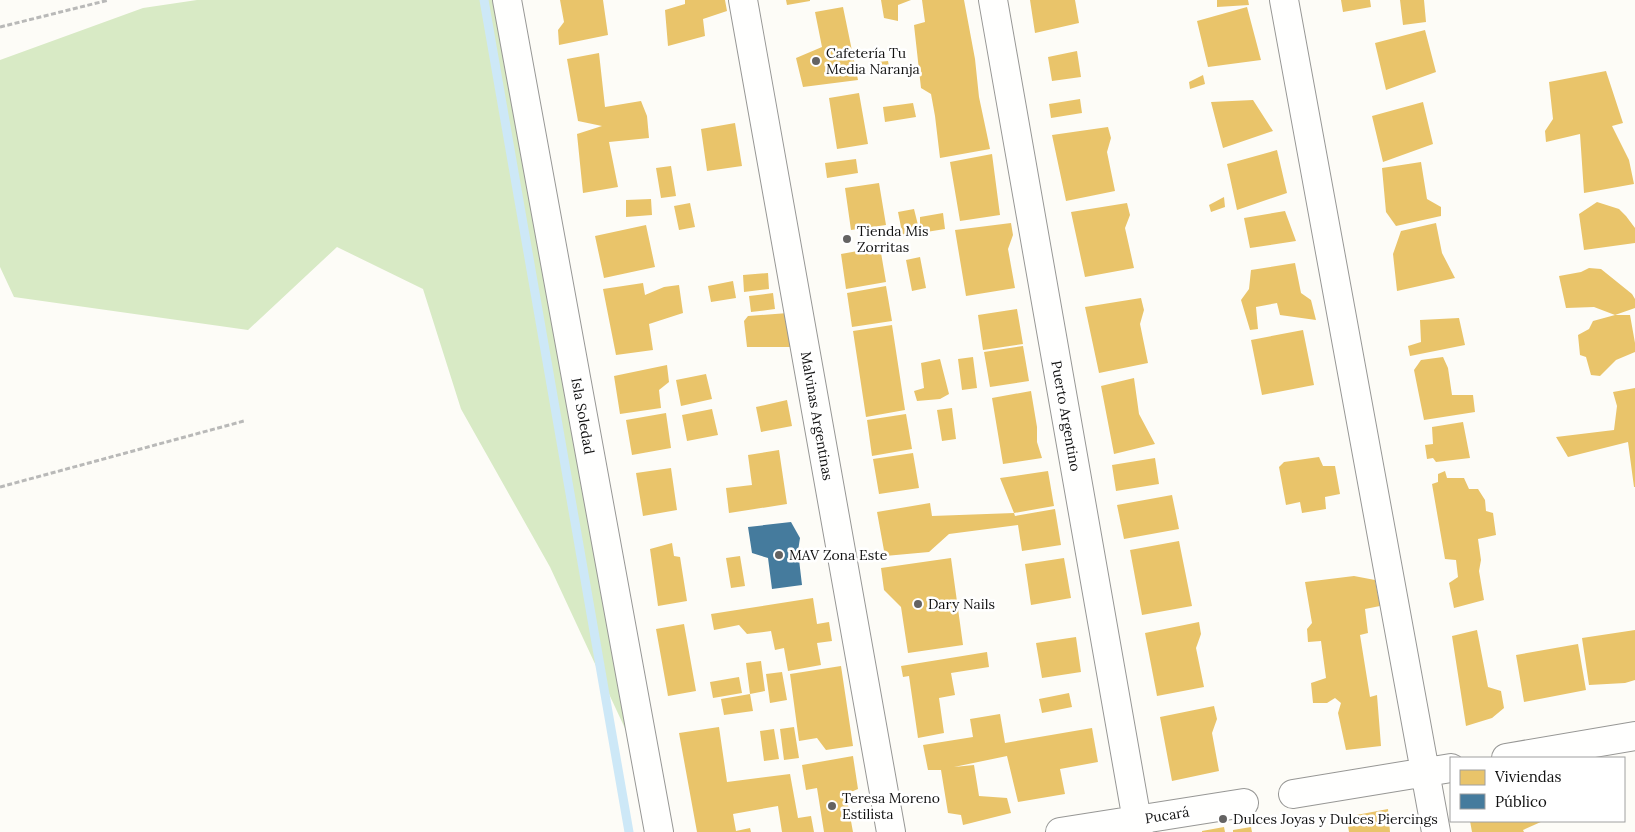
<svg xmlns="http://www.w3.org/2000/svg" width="1635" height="832" viewBox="0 0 1635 832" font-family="Lora,serif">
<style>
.forest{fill:#d8eac5}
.homes{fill:#e9c46a}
.public{fill:#457b9d}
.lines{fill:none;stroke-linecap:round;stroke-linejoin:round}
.stream{stroke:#cde8f7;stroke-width:9}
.street-casing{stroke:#979795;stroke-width:30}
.path{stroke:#b9b9b8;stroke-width:3;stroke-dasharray:5 2.5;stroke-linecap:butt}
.street{stroke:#fffffe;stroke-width:28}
.poi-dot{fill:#646362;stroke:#fff;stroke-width:2}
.labels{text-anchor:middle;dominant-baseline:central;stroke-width:5;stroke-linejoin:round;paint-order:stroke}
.poi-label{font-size:14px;fill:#111;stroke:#fff;text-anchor:start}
.street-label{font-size:14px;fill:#111;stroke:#fff}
</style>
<rect width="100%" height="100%" fill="#fdfcf7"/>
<path class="forest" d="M197 0H518L629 737 550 567 461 409 423 289 337 247 248 330 14 297 0 267V60L143 8Z"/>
<path class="homes" d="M560 0H603L608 35 559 45 558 30 564 22Z
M685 0H725L727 11 703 19 705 36 668 46 665 10 685 4Z
M786 0H810V1L787 5Z
M881 0H911L898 5V21L884 18Z
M922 0H964L975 59 979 97 990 149 940 158 935 116 931 94 921 88 914 25 925 22Z
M1030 0H1075L1079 23 1035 33Z
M1217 0H1248L1249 5 1217 7Z
M1341 0H1370L1371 7 1343 12Z
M1400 0H1424L1426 22 1403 25Z
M843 7 858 80 803 87 796 58 822 47 815 12Z
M1247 7 1261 60 1208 67 1197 21Z
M1425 30 1436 72 1386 90 1375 43Z
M1077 51 1081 77 1052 81 1048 57Z
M599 53 605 107 641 101 647 116 649 138 609 142 618 187 583 193 577 134 602 126 578 121 567 59Z
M888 61 890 72 880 73 878 62Z
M1606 71 1623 123 1612 126 1629 160 1634 184 1584 193 1580 134 1546 142 1545 131 1553 119 1549 82Z
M1203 75 1205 84 1190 89 1189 82Z
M859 93 868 144 837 149 829 98Z
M1080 99 1082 113 1051 118 1049 104Z
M1253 100 1273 131 1223 148 1211 102Z
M1423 102 1433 144 1383 162 1372 116Z
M913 103 916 117 885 122 883 107Z
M735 123 742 166 707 171 701 129Z
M1108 127 1111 138 1107 152 1115 191 1066 201 1052 135Z
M1277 150 1287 193 1237 210 1227 164Z
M992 154 1000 215 960 221 950 162Z
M856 159 858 173 827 178 825 163Z
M1421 162 1427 199 1441 207V216L1396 226 1386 212 1382 168Z
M671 166 676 196 661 198 656 168Z
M879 183 886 225 851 230 845 188Z
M1224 197 1225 207 1211 212 1209 205Z
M651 199 652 215 626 217V200Z
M1597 202 1619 209 1626 216 1635 228V243L1584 250 1579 214Z
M690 203 695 227 679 230 674 206Z
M1127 203 1130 215 1125 228 1134 268 1085 277 1071 212Z
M914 209 920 233 903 237 898 212Z
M1285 211 1296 241 1250 248 1244 218Z
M943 213 945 229 920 233V217Z
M1011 223 1013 235 1008 249 1015 288 966 296 955 230Z
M1436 223 1442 253 1455 278 1397 291 1393 254 1401 231Z
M646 225 655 267 604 278 595 236Z
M880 247 886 282 846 289 841 254Z
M920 257 926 288 912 291 906 260Z
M1295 263 1301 293 1311 300 1316 320 1280 315 1277 303 1256 307 1258 329 1250 330 1241 300 1249 289 1251 270Z
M1589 268 1601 269 1632 294 1635 299V308L1615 315 1594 307 1566 308 1559 276 1581 272Z
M768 273 769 289 744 292 743 275Z
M733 281 736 298 711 302 708 286Z
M643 283 645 295 664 287 679 285 683 313 649 324 653 350 616 355 603 289Z
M886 286 892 321 852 327 847 293Z
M773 293 775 309 751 312 749 296Z
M1141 298 1144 310 1140 324 1148 363 1099 373 1085 307Z
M1017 309 1023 344 983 350 978 315Z
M788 313 792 347H747L744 321 748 316Z
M1615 315H1630L1635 343V352L1616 360 1600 376 1591 375 1586 357 1580 355 1578 335 1589 329 1593 321Z
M1459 318 1465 345 1410 356 1408 346 1421 342 1420 320Z
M892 325 905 410 866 417 853 331Z
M1303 330 1314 385 1262 395 1251 340Z
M1023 346 1029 381 990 387 984 352Z
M973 357 977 388 962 390 958 359Z
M1443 357 1448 368 1452 395H1473L1475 412 1424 420 1414 370 1421 360Z
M940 359 949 394 940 399 917 401 914 391 924 388 921 363Z
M667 365 669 382 659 390 661 408 620 414 614 376Z
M706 374 712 399 681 406 676 380Z
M1134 378 1139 414 1155 444 1114 454 1101 386Z
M1635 388V487H1634L1628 442 1568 457 1556 437 1614 430 1617 406 1613 392Z
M1031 391 1037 427V442L1042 458 1003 464 992 398Z
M787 400 792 426 761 432 756 407Z
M952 408 956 439 942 441 937 410Z
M712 409 718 435 687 441 682 415Z
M666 413 671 448 632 455 626 420Z
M906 414 912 449 872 456 867 420Z
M1463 422 1470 458 1436 462 1433 458 1427 459 1425 445 1433 444 1432 427Z
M779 450 787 504 729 513 726 488 752 485 748 455Z
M913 453 919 488 879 494 873 459Z
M1319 457 1323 466H1335L1340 494 1325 497 1326 509 1302 513 1300 502 1286 505 1279 467 1284 462Z
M1155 458 1159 484 1116 491 1112 465Z
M671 468 677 510 643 516 636 473Z
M1048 471 1054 506 1014 513 1000 478Z
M1445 471 1447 478H1464L1469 489H1478L1485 500 1486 511 1493 513 1496 535 1478 539 1481 560 1479 571 1484 600 1454 608 1449 583 1458 577 1456 560 1445 559 1432 484 1438 482V474Z
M1172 495 1179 529 1124 539 1117 505Z
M930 503 932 516 1014 513 1015 516 1055 509 1061 545 1022 551 1018 525 949 534 929 552 885 556 877 512Z
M1179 541 1192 606 1142 615 1130 550Z
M672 543 674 556 680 557 687 601 658 606 650 549Z
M740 556 745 586 731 588 726 558Z
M951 558 963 645 908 653 901 607 884 590 881 568Z
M1064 558 1071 598 1031 605 1025 564Z
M1354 576 1375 580 1380 606 1365 609 1368 633 1360 635 1370 697 1377 695 1381 746 1346 750 1338 713 1341 703 1335 698 1327 703H1313L1311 683 1326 678 1321 641 1308 642 1307 629 1312 623 1305 582Z
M813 598 817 624 829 622 832 641 817 643 821 665 788 671 784 648 775 650 771 631 747 634 739 625 714 630 711 614Z
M1199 622 1201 634 1196 648 1204 687 1157 696 1145 633Z
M684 624 696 691 668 696 656 629Z
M1477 630 1488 687 1501 691 1504 708 1492 718 1466 726 1452 636Z
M1635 630V680L1625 683 1589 685 1582 638Z
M1076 637 1081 672 1042 678 1036 643Z
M1578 644 1586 690 1524 702 1516 655Z
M987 652 989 667 951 673 955 695 939 698 944 733 918 738 909 676 903 677 901 666Z
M761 661 765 691 750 694 753 711 724 715 721 699 750 694 746 663Z
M841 666 853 746 826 750 817 738 799 741 790 674Z
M782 672 787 700 770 703 766 674Z
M739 677 742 693 713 698 710 682Z
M1069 693 1072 707 1042 713 1039 699Z
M1214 706 1217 719 1212 733 1219 771 1172 781 1160 717Z
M1000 714 1005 743 1092 728 1098 762 1060 769 1065 794 1018 802 1007 756 954 767 974 765 979 796 1007 798 1011 813 963 825 961 815 948 813 941 770H928L923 745 973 737 970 719Z
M719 727 727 782 790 774 798 818 811 816 814 832H782L778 806 733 814 736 831 750 828 751 832H697L679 733Z
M794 727 799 758 784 760 780 729Z
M774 729 779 759 764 761 760 731Z
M853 756 858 789 846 794 853 832H824L817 788 806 790 802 765Z
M1388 809 1390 832H1349L1348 826 1351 816Z
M1470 821H1543L1523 830 1524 832H1472Z
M1224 827 1225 832H1202V831Z
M1251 827 1252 832H1233V830Z"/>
<path class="public" d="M791 522 800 538 798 551 802 585 772 589 768 558 752 553 748 527Z"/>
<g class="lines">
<path class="stream" d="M484 0 629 832"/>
<defs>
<path id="street" d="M507 0 659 832
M743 0 891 832
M993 0 1139 832
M1284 0 1436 832
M1506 758 1635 736
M1293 794 1451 768
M1060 832 1244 803"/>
</defs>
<use href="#street" class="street-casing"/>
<path class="path" d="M0 27 109 0
M0 487 244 421"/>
<use href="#street" class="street"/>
</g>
<g class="poi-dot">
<circle cx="816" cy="61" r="5"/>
<circle cx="847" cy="239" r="5"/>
<circle cx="779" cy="555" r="5"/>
<circle cx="918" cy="604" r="5"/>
<circle cx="832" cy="806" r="5"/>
<circle cx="1223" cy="819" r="5"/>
</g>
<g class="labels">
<g class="poi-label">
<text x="826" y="53">Cafetería Tu<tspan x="826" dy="16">Media Naranja</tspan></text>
<text x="857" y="231">Tienda Mis<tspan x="857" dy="16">Zorritas</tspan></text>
<text x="789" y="555">MAV Zona Este</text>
<text x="928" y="604">Dary Nails</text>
<text x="842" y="798">Teresa Moreno<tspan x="842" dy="16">Estilista</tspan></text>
<text x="1233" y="819">Dulces Joyas y Dulces Piercings</text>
</g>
<g class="street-label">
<text transform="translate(583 416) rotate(80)">Isla Soledad</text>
<text transform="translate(817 416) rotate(80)">Malvinas Argentinas</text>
<text transform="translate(1066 416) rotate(80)">Puerto Argentino</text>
<text transform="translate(1167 815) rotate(-9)">Pucará</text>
</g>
</g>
<rect x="1450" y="757" width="175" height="65" fill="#ffffff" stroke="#a0a0a0"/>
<rect x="1460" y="770" width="25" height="15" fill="#e9c46a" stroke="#a0a0a0"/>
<text x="1495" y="782" font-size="15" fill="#111111">Viviendas</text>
<rect x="1460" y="794" width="25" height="15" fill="#457b9d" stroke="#a0a0a0"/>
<text x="1495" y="807" font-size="15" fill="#111111">Público</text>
</svg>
